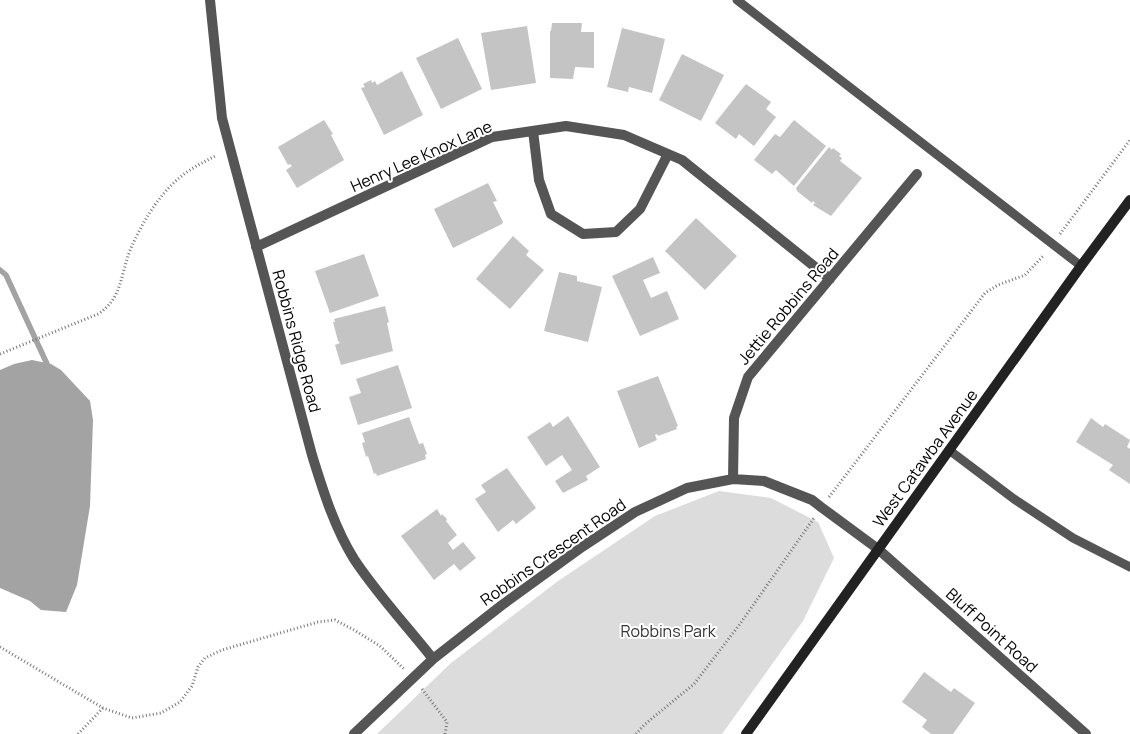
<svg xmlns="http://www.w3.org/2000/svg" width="1130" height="734" viewBox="0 0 1130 734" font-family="Manrope,sans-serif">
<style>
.green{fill:#dcdcdc}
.water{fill:#a3a3a3}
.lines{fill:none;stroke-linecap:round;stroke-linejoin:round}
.stream{stroke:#a3a3a3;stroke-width:5.5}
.building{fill:#c4c4c4}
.path{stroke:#777;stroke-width:3;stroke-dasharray:1 2.5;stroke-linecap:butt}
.service{stroke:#555;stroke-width:9}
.minor{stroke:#555;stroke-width:10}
.secondary{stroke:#222;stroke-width:10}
.labels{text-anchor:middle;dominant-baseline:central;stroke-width:4;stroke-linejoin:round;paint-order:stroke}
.street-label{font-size:16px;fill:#000;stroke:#fff}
.park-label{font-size:16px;fill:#333;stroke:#fff}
</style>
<rect width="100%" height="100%" fill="#fff"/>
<path class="green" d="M719 491 771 498 818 522 834 558 803 621 722 734H377L451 663 558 581 655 516Z"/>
<path class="water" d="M32 360 51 364 61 370 90 401 93 420 90 506 77 585 66 612 41 610 30 601 0 588V370L14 364Z"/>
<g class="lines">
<path class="stream" d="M0 270 6 275 47 364 46 369"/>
</g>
<path class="building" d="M552 23H582L581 32H594V68L575 67 573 79 550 78V31H551Z
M527 26 536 83 491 90 481 33Z
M622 28 665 39 652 93 629 87 628 92 607 87Z
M458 38 482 89 441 109 416 58Z
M682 54 724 75 701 121 659 100Z
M402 71 423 115 384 135 361 88 365 87 363 84 371 80 372 83 375 81 377 85Z
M746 84 771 102 766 109 776 117 754 146 739 134 736 139 715 123Z
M324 120 333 134 331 135 344 160 297 188 286 170 292 166 290 164 288 165 278 147Z
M794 120 826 146 794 186 776 170 772 174 754 160 775 134 780 137Z
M829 147 832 150 833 148 841 154 839 156 842 158 840 161 862 178 831 216 813 205 815 203 813 201 812 203 797 191 796 188Z
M488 183 497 201 493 202 503 222 502 224 453 248 434 209Z
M696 218 737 256 705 290 665 251Z
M513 236 529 251 526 255 544 270 510 309 476 279Z
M364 254 379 296 330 313 315 271Z
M653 257 660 273 643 280 651 298 667 291 679 319 640 336 612 276Z
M559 272 577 276V281L602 287 588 342 544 331Z
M385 306 389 322 387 323 393 351 341 365 335 345 340 343 338 341 333 322H335L334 319Z
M398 365 412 408 358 425 349 397 361 393 356 379Z
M658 376 678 426 676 427 677 429 658 436 657 434 655 435 657 440 639 448 617 391Z
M568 416 600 467 586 476 588 480 563 493 555 481 572 470 562 455 546 466 527 437 550 422 553 427Z
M409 417 419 444 423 443 427 454 425 455 426 459 377 476 376 473 374 474 368 456 366 457 362 443 365 442 362 433Z
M1091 418 1103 427 1105 424 1130 440 1127 447 1130 449V484L1109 470 1113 465 1076 442Z
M507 468 536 508 516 524 513 520 498 532 475 499 486 492 481 485Z
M437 509 441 516 442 514 447 519 446 521 457 535 448 543 453 550 463 542 476 558 460 571 454 564 434 580 401 536Z
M924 672 951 692 954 688 975 703 953 734H931L922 727 927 720 902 702Z"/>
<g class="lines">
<path class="path" d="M1060 234 1130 140
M0 354 98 314C123 298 120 274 131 248 144 219 163 187 190 170 199 164 208 160 217 155
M829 497 985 293 998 285 1025 275 1044 255
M0 647 103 708 132 718 161 713 180 702 192 686 198 667 205 658 222 650 318 622 335 620 354 630 380 646 404 669
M422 689 447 722 445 734
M78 734 103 708
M636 734 644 725 694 684 740 624 814 518"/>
<path class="service" d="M737 0 1081 266
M949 450 1014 499 1073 538 1130 567"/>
<path class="minor" d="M210 0 222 118 312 455C323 490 334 527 354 559 377 594 407 626 433 659
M533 131 539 180 551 214 583 234 616 232 640 209 668 154
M256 247 492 137 566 126 624 135 682 160 830 279
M733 479 734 418 748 377 917 174
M354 734 433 659 502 605 582 547 635 512 687 488 733 479 764 481 812 500 821 507 878 549 1086 734"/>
<path class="secondary" d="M746 734 1081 266 1130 200"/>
</g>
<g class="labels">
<g class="street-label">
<text transform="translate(421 156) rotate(-24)">Henry Lee Knox Lane</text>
<text transform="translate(788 306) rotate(-50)">Jettie Robbins Road</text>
<text transform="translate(297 341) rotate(75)">Robbins Ridge Road</text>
<text transform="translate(925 458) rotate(-54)">West Catawba Avenue</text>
<text transform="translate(553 552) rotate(-35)">Robbins Crescent Road</text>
<text transform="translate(992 630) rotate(42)">Bluff Point Road</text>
</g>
<g class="park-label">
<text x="668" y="631">Robbins Park</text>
</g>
</g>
</svg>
